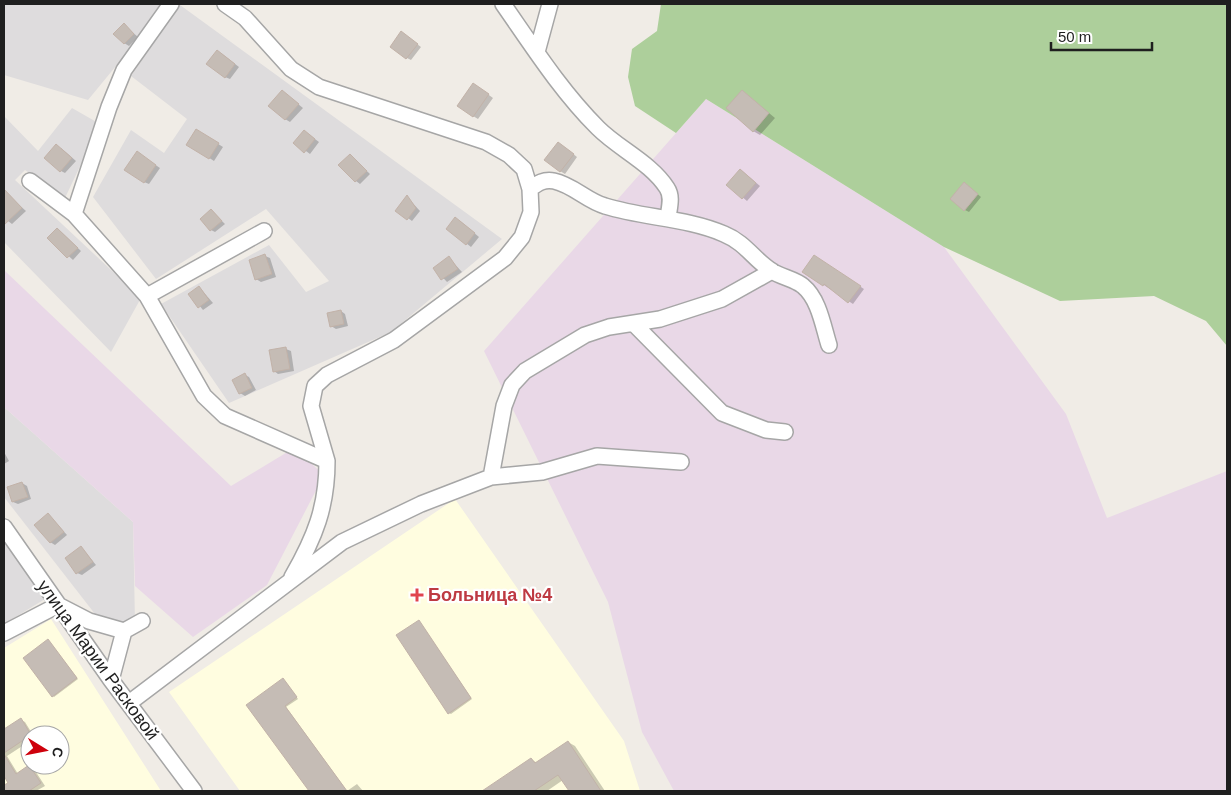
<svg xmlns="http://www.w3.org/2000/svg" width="1231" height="795" viewBox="0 0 1231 795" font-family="Arial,sans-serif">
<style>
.residential{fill:#dedcdd}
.industrial{fill:#e9d8e7}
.education{fill:#fffde0;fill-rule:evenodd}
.forest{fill:#adcf9b}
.shadow{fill:#0003}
.building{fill:#c5bcb5;stroke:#c2b2a8}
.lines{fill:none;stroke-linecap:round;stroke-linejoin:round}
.street-casing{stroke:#a6a6a6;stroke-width:18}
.street{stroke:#fff;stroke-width:15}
.health-dot{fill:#e0444e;stroke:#fff;stroke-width:2}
.labels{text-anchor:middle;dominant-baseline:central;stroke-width:4.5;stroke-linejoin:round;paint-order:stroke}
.health-label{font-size:18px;font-weight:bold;fill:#be3a42;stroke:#fff;text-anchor:start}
.street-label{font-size:18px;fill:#1f1f1f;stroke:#fff}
</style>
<rect width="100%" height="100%" fill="#f0ece6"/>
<path class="residential" d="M4 4H167L88 100 4 75Z
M180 5 502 239 391 332 229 403 161 304 269 245 306 292 329 281 266 209 156 279 93 197 131 130 164 153 187 119 131 76Z
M72 108 100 124 65 198 25 170 15 180 141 298 111 352 4 242V116L38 151Z
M4 407 133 522 135 623H102L4 497Z
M4 539 45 599 4 624Z"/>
<path class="industrial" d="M706 99 944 247 1066 414 1107 518 1227 471V791H674L642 732 608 602 484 351Z
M4 270 231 486 294 448 324 475 267 585 193 637 135 586 133 522 4 407Z"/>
<path class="education" d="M455 499 624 741 640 791H240L169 692Z
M51 619 161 791H4V648ZM30 735H60V765H30Z"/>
<path class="forest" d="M661 4H1227V346L1206 321 1154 296 1060 301 944 247 706 99 676 133 635 106 628 77 632 49 657 31Z"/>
<path class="shadow" d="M124 25 138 37 129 46 124 43Z
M406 36 421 47 411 60 407 58Z
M222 54 239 67 230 79 225 77Z
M478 87 493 98 478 119 473 116Z
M282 91 303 108 290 122 285 119Z
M742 91 775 118 760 135 753 131Z
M196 130 223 147 214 161 188 144Z
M304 131 319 142 310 154 295 143Z
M563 146 577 157 565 174 560 171Z
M61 148 76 161 65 173 61 171Z
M350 155 370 174 360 184 356 181Z
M142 156 160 168 149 184 144 182Z
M741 170 760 186 747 201 728 185Z
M968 186 981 197 969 212 965 210Z
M9 196 26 211 12 224 4 218V200Z
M407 197 420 211 412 221 408 218Z
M211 210 225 224 215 232 211 230Z
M460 221 479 237 471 247 448 229Z
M58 229 81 251 73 260 49 238Z
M265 256 270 258 276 277 261 282 256 279Z
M449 258 462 272 447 282 434 268Z
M818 259 864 289 853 304 804 272Z
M199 287 213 303 203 310 190 294Z
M341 311 345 314 348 326 336 329 331 326Z
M286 349 291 351 294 371 278 374 274 371Z
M245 375 249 377 256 390 245 396 240 393Z
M4 452 9 461 4 464Z
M22 483 27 486 31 499 18 504 13 502Z
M48 514 67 535 55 545 50 542Z
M81 547 96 565 82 575 77 573Z
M419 621 472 699 451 714 449 713Z
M48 640 78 679 54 697 53 696Z
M285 681 298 699 286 707 347 791H311L248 705Z
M21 720 25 722 33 735H30V741L7 756 18 774 29 767 34 769 45 786 36 791H4V787L10 783 4 774V731Z
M568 742 575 746 605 791H571L563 780 547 791 485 790 531 759 537 763Z
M357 784 363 791H347Z"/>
<path class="building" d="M124 23 134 34 124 44 113 34Z
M401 31 418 44 406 59 390 47Z
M217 50 235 64 225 78 206 64Z
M473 83 489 94 473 117 457 106Z
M282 90 299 104 285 120 268 106Z
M742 90 769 113 753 132 726 108Z
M196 129 219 143 209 159 186 145Z
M304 130 315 139 304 153 293 143Z
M558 142 574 154 560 172 544 160Z
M56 144 72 158 60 172 44 158Z
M137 151 156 165 144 183 124 170Z
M350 154 367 171 355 182 338 165Z
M740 169 756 183 742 199 726 185Z
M964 182 978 194 964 211 950 199Z
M4 189 22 208 4 225Z
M407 195 416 208 407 220 395 211Z
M211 209 222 221 210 231 200 219Z
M455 217 475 233 466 245 446 229Z
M57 228 78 248 67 258 47 238Z
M265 254 272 274 255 280 249 260Z
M814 255 861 286 848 303 824 284 823 286 802 272Z
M449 256 458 269 441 280 433 268Z
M199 286 209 300 198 308 188 294Z
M341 310 344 324 330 327 327 313Z
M286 347 290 369 273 372 269 350Z
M245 373 252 388 239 394 232 380Z
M22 482 28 497 12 502 7 487Z
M48 513 64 532 50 543 34 525Z
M81 546 93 562 76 574 65 558Z
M419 620 471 698 448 714 396 635Z
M48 639 77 678 52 697 23 658Z
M283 678 297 697 285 706 347 791H309L246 705Z
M21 718 31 735 4 753V729Z
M568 741 601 791H569L558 775 534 791H482L531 758 535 763Z
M4 754 16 774 29 765 41 783 29 791H4V785L8 783 4 776Z"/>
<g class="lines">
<defs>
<path id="street" d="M171 4 124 70 109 107 74 214 147 296 204 396 225 416 327 461 311 406 315 386 327 375 394 340 505 258 522 237 531 212 530 189 524 169 509 155 486 142 319 87 291 69 245 18 225 4
M503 4C533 47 561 91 598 128 619 149 651 163 667 188 673 197 669 208 668 218
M537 52 550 4
M30 181 74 214
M530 189C538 183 544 179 554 181 573 185 587 201 605 206 644 218 687 218 724 234 746 243 754 260 772 271 781 277 795 279 803 286 819 299 823 326 829 345
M147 296 264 231
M634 324 722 413 766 430 785 432
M491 477 542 472 597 456 681 462
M4 527 111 680 194 791
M292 577C315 537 327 507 327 461
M4 633 58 605 89 621 124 631 142 621
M111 680 124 631
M129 703 342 542 421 504 491 477 504 406 512 385 525 371 585 335 609 327 660 319 722 299 772 271"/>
</defs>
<use href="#street" class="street-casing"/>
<use href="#street" class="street"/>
</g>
<path class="health-dot" d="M414.5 587.5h5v5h5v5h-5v5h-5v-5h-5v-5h5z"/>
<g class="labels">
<g class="health-label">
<text x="428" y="595">Больница №4</text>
</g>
<g class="street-label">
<text transform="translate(98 660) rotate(54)">улица Марии Расковой</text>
</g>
</g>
<rect width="1231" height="795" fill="none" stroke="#1f1f1f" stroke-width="10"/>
<g transform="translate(45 750) rotate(100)"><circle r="24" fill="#ffffff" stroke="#a5a5a5"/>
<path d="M0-4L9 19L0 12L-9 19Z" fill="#ce010c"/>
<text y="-8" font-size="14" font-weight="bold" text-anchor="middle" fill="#1f1f1f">С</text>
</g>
<path d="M1051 42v8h101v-8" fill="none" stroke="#1f1f1f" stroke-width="2.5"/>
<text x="1058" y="42" font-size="15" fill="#1f1f1f" stroke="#ffffff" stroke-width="4" paint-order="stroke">50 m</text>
</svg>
